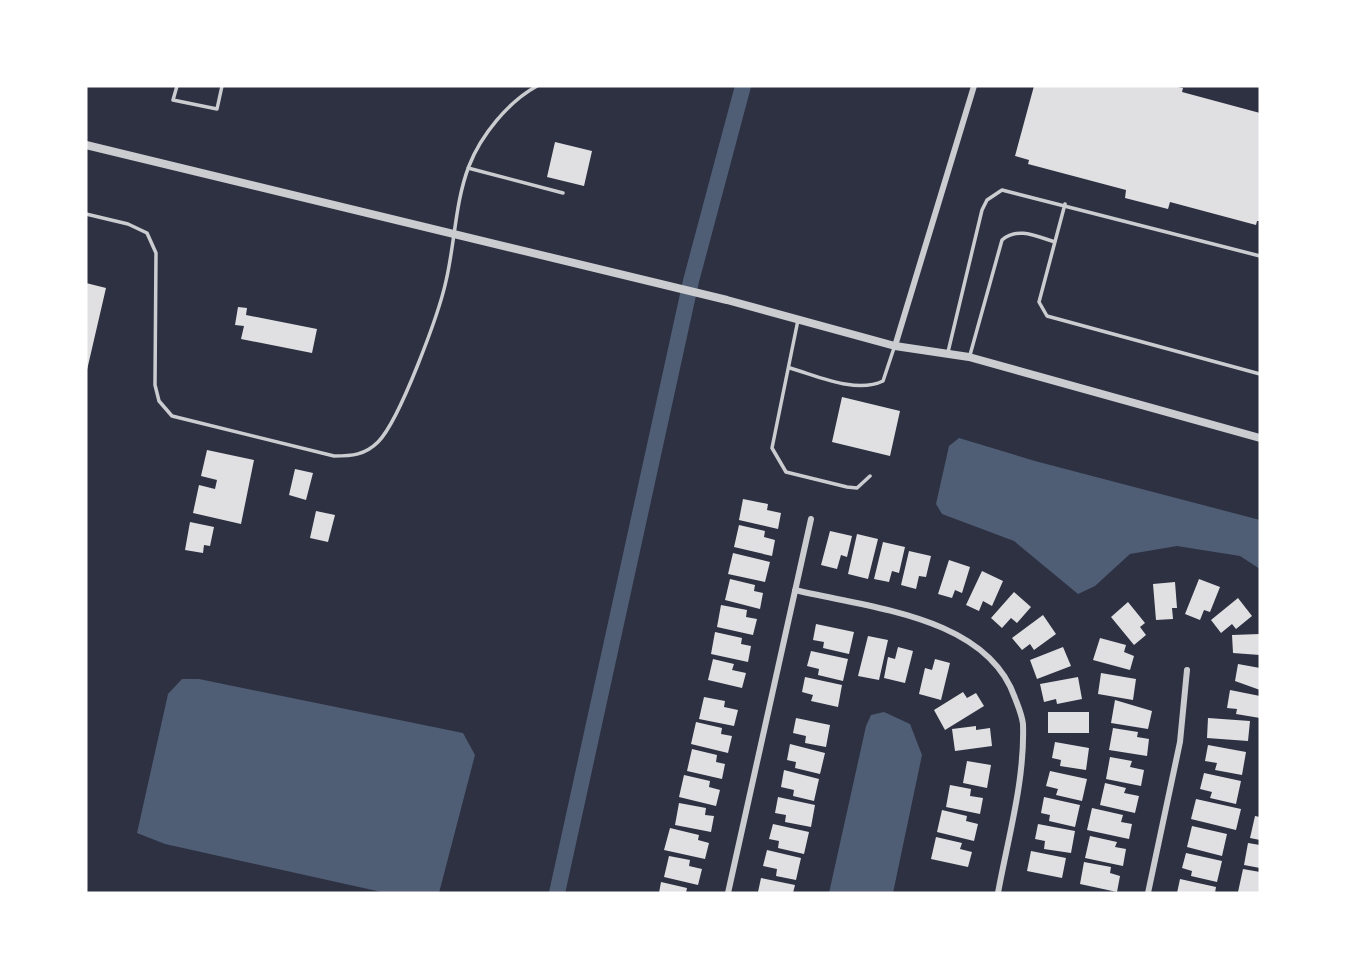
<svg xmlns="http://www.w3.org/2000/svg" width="1346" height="979" viewBox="0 0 1346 979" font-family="'Archivo Narrow',sans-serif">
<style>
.water{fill:#4f5d75}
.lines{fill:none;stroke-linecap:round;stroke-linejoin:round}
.canal{stroke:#4f5d75;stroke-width:16}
.building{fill:#e0e0e3}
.service{stroke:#caccd0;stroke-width:3.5}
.minor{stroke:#caccd0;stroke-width:6}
.tertiary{stroke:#caccd0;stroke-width:8}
</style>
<rect width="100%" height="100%" fill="#2d3142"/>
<path class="water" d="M959 438 1035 461 1260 520V569L1240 556 1177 546 1130 554 1095 586 1078 594 1014 541 942 514 936 504 949 446Z
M182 679H199L463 733 475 755 439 893H386L165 844 137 833 168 694Z
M884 712 910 724 922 755 893 893H829L866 726 871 715Z"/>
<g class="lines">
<path class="canal" d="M557 893 691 281 743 86"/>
</g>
<path class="building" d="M1034 86H1173L1183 88 1182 92 1260 113V221H1257L1256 225 1170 202 1168 209 1125 198 1126 190 1028 164 1029 160 1015 156Z
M555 142 592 151 584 186 547 177Z
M86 283 106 288 87 370H86Z
M238 307 247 308 246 315 317 329 312 353 241 339 244 326 235 325Z
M842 397 900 411 890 456 832 442Z
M207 450 254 460 241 524 193 513 199 485 215 489 217 480 201 476Z
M295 469 313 473 306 500 289 495Z
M743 499 768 504 767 510 781 513 778 529 739 520Z
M316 511 335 515 328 542 310 538Z
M190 522 214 527 210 546 204 545 203 553 185 550Z
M739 525 765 531 764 537 775 540 772 556 734 547Z
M830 531 852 536 847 557 841 555 837 569 821 565Z
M857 534 878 539 868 579 848 574Z
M883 542 905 547 899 573 892 571 889 582 874 579Z
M909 551 931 556 926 577 919 576 916 589 901 585Z
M733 553 770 562 765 582 728 574Z
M949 560 970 567 962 593 955 590 952 598 938 594Z
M982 571 1003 581 992 606 983 601 979 611 966 605Z
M730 579 755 585 754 591 763 593 760 609 725 600Z
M1199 579 1220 587 1210 612 1204 610 1200 620 1185 614Z
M1175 582 1177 608H1172L1173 619 1156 620 1153 584Z
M1014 592 1031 607 1017 623 1011 618 1002 628 991 618Z
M1238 598 1252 616 1236 629 1232 624 1221 633 1211 620Z
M1128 602 1145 623 1140 627 1146 635 1134 645 1111 617Z
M721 605 747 610 746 617 757 619 753 635 717 627Z
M1043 615 1056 634 1034 650 1030 644 1022 650 1012 638Z
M816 624 854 632 849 654 823 648 824 642 813 640Z
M715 632 742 638 741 644 751 646 748 662 711 654Z
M1260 634V655L1233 653 1232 635Z
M868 636 888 640 879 680 858 676Z
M1100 638 1126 645 1124 652 1134 656 1130 670 1093 660Z
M898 647 913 651 905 683 884 678 888 657 895 659Z
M1063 647 1071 666 1037 679 1030 660Z
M811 651 848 659 843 681 818 675 819 669 807 666Z
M713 659 734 664 732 670 746 673 742 688 708 680Z
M935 659 950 663 941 700 919 694 925 668 932 670Z
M1238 664 1260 668V690L1235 681Z
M1101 673 1136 679 1133 700 1098 694Z
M805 677 842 685 838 707 811 701 813 695 802 692Z
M1078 677 1082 699 1057 704 1056 699 1044 702 1040 684Z
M1230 690 1260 696V718L1236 714 1237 709 1227 708Z
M963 692 967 698 976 693 984 706 945 730 934 710Z
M704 697 725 701 724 707 738 710 734 726 699 719Z
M1115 700 1152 711 1148 729 1111 723Z
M1048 712H1089V733H1048Z
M796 718 830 725 826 747 805 743 806 736 793 733Z
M1208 718 1250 721 1248 741 1207 738Z
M696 722 722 728 721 734 732 736 728 753 691 744Z
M976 726V730L990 728 992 746 955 751 952 729Z
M1113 728 1138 732 1137 737 1149 739 1147 756 1109 750Z
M1055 742 1089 748 1086 770 1060 766 1061 760 1052 758Z
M790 744 825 753 820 774 795 768 796 762 787 760Z
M1208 745 1246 752 1242 775 1215 770 1217 763 1205 761Z
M692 749 717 755 716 762 725 764 722 779 687 771Z
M1110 757 1132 761 1130 767 1144 770 1141 786 1106 779Z
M967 761 991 765 987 788 963 783Z
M784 770 819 779 814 801 793 796 794 790 781 787Z
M1050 771 1087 779 1082 801 1056 795 1058 789 1046 786Z
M1204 773 1241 781 1236 804 1210 798 1212 792 1200 789Z
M684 775 710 781 709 787 720 790 716 806 679 797Z
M1105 783 1126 788 1124 793 1139 796 1135 813 1100 805Z
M950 785 971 789 970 796 983 798 980 814 946 807Z
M778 797 815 805 811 827 785 822 786 815 775 813Z
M1044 797 1080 805 1075 827 1049 821 1050 815 1041 813Z
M1196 799 1241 809 1236 830 1191 819Z
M679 803 706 808 705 815 714 816 711 832 675 825Z
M1092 808 1123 815 1121 822 1132 824 1129 839 1087 830Z
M942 810 967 816 966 821 978 824 974 841 937 832Z
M1255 816 1260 817V840L1250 838Z
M773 824 809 832 804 854 778 848 779 841 769 839Z
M1038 824 1075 831 1071 853 1044 849 1045 841 1035 839Z
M1192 826 1227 834 1222 856 1187 847Z
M670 828 699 835 698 840 709 843 705 859 664 850Z
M1090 836 1117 842 1115 847 1126 849 1123 866 1085 858Z
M936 837 962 843 960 849 972 852 968 867 931 859Z
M1248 843 1260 845V868L1244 865Z
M767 850 801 858 796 880 776 876 777 869 763 866Z
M1031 851 1066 858 1062 878 1027 871Z
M1186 853 1222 861 1217 882 1191 876 1192 871 1182 868Z
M669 856 690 860 689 866 702 869 698 885 664 877Z
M1084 862 1111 867 1110 873 1120 876 1117 892 1080 884Z
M1243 869 1260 872V893L1238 892Z
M761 878 795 885 793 893 758 892Z
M1180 879 1216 887 1215 893H1177Z
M661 882 687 888 686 893H659Z"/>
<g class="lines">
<path class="service" d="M177 86 173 100 217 109 222 86
M468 168 563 193
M1065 204 1039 302 1047 316 1260 374
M86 214 128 224 147 233 156 253 155 385 159 401 172 416 334 456C352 456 365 455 378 442 400 420 439 313 446 281 455 243 455 202 469 166 481 135 508 102 537 86
M798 320 772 448 786 472 847 487 857 488 870 476
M948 352 982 210 987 200 1002 190 1260 256
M970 355 1002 240C1018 226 1038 237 1055 242
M790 368C818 376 856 394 883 381L894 348"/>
<path class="minor" d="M895 346 974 86
M795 590C869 608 987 616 1015 698 1018 706 1022 715 1023 724 1025 780 1008 838 998 893
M728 893 811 519
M1148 893 1180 742 1187 670"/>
<path class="tertiary" d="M86 145 727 300 895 346 969 357 1260 438"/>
</g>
<rect width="1346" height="979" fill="none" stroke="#ffffff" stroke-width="175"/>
</svg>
